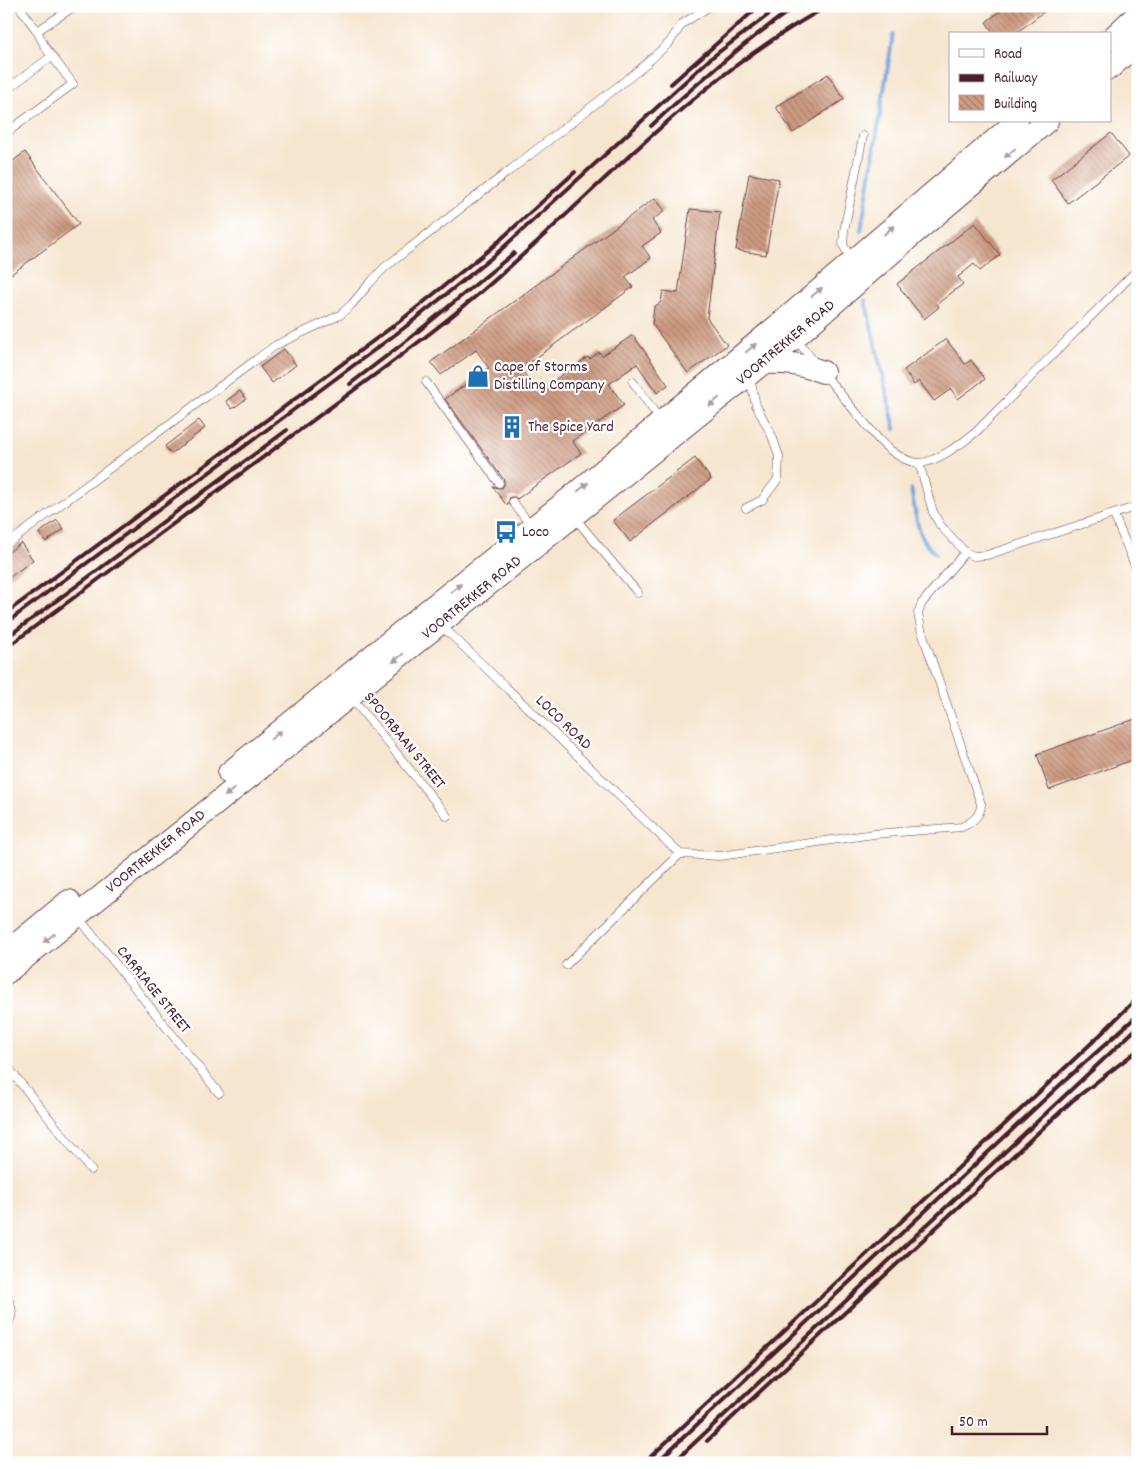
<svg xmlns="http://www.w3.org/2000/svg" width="1144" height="1469" viewBox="0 0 1144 1469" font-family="Dekko,sans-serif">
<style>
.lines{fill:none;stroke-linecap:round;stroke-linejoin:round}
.stream{stroke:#6ba0d8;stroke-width:4}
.building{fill:url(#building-back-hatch)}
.service-casing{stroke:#643d44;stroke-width:9}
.primary-casing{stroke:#643d44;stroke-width:24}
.service{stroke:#fff;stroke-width:8}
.primary{stroke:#fff;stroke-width:22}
.rail{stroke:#4a1f2b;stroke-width:4}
.oneway{fill:#ae9aa0}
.labels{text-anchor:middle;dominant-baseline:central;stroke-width:4.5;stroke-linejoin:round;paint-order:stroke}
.street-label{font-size:16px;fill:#4a1f2b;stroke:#fff}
.poi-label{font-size:16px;fill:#4a1f2b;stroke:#fff;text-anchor:start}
</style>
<defs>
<pattern id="building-back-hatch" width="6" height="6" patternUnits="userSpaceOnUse" patternTransform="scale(1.25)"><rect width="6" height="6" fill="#cc9a81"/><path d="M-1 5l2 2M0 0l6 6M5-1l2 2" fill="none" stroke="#a87d6a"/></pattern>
</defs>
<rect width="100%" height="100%" fill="#fff"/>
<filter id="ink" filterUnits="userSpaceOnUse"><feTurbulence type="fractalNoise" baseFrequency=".02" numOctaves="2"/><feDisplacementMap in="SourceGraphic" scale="10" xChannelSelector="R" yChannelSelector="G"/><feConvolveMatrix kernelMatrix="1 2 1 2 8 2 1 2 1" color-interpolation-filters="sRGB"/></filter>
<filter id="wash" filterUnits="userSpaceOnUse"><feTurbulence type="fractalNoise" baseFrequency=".0096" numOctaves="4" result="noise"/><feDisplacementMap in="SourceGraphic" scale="20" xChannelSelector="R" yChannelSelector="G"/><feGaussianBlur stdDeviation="1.12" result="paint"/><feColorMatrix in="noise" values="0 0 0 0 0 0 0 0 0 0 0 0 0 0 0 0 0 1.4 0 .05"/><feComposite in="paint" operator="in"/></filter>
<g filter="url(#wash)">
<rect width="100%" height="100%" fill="#f6e6d0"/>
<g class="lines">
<path class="stream" d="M861 231 893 35
M865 300 895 429
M911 489C916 513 916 539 936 554"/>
</g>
<g id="blocks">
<path class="building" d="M1007 6H1051L1015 34H994L986 22Z
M828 74 844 99 793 133 776 107Z
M1111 133 1129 156 1068 203 1051 180Z
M25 152 79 224 6 278V166Z
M749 174 779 179 766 255 736 250Z
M655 198 665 211 652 220 661 233 642 246 651 258 625 277 633 287 521 369 537 392 588 357 590 359 599 352 602 356 633 335 668 385 657 393 637 364 609 384 624 405 572 441 581 453 517 499 515 497H510L507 506 493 487 502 488 504 485V480L445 399 489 368 476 350 441 375 431 362Z
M690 209 720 212 707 318 727 345 688 373 652 324 654 307 661 302 663 291 678 293Z
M975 223 1000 255 980 271 974 264 958 277 963 284 937 304 939 307 924 319 897 284Z
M946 339 965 364 971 360 985 379 958 399 951 389 934 401 919 381 914 385 904 370Z
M284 349 296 365 272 383 260 367Z
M240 391 246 399 232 409 226 401Z
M199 420 205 428 171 454 165 446Z
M695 458 711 479 630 542 613 520Z
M57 520 64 529 46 542 39 533Z
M21 543 33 560 6 580V554Z
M1138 718V758L1049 790 1037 754Z"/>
</g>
</g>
<g filter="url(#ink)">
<use href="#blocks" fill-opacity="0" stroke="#643d44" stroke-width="1"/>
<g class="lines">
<defs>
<path id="service" d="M19 6 37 31 75 6
M6 90 52 56
M6 133 73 84 45 47 37 31
M851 259 843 245 844 231 863 136
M796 339 815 363
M824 374 879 440C889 450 903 461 918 463 934 464 964 442 976 432L1138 269
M426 382 499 483
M633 382 661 421
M919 463 933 512 940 525 965 552 974 556 987 555 1138 506
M513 502 531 526
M746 508 762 500 778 479 779 456 772 436 756 405 750 379
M1114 515 1138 573
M575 518 638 593
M6 545 276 345 340 315 352 304 368 285 384 268 639 70 669 43 682 24 710 6
M442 626 680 854
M351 697 447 816
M78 917 219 1093
M566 965 680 854 720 856 874 834 962 827C972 822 981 816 981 804L921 629 918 613 922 603 965 552
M6 1065 91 1170
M6 1297C14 1307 14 1316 6 1327"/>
<path id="primary" d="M1110 40 1138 14
M1110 68 1138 42
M763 363C786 362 801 364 823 372
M229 773 427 611 564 503 782 322 1017 121
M6 953 69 901
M6 973 794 338 912 235 1047 121"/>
</defs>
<use href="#service" class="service-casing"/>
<use href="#primary" class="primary-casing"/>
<use href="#service" class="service"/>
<use href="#primary" class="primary"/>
<path class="rail" d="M671 84 759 6
M651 126C697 83 744 42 796 6
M350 384 410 338 514 253
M6 613 400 321 490 249 575 172
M6 623 404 328 495 255 711 58 780 6
M6 638 287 430
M6 648C102 577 197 506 293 435 356 388 421 343 481 292 595 194 695 78 828 6
M707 1441 1072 1101 1138 1050
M644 1463 1100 1035 1138 997
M656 1463 1060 1085 1138 1015
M673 1463 1138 1027"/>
</g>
<defs><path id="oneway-solid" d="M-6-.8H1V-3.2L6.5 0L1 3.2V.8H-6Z" transform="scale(1.25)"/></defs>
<g class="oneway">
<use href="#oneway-solid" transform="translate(1010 153) rotate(140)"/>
<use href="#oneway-solid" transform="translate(889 230) rotate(-41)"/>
<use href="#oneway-solid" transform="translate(817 292) rotate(-40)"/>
<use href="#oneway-solid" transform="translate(751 348) rotate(-40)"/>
<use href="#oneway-solid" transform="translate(714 402) rotate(141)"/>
<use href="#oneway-solid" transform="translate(583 487) rotate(-40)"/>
<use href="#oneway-solid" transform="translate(456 588) rotate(-38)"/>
<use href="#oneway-solid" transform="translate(398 658) rotate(141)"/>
<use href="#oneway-solid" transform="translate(276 735) rotate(-39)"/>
<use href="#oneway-solid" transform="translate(230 792) rotate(141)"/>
<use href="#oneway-solid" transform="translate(49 938) rotate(141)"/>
</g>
</g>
<defs>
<symbol id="shop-bare" viewBox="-9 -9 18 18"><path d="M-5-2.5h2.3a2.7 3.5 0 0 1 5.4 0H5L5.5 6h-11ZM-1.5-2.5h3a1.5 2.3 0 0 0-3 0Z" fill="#1f6fb2" stroke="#fff" stroke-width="2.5" paint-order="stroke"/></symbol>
<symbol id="building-bare" viewBox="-9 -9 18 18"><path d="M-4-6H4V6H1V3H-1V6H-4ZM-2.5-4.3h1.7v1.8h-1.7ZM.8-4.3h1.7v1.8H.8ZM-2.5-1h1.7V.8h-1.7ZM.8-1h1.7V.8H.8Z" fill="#1f6fb2" stroke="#fff" stroke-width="2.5" paint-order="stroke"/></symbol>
<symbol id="bus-bare" viewBox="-9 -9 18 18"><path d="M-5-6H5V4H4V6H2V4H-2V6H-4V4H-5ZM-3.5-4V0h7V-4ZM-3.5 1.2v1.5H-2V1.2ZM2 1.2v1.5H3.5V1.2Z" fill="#1f6fb2" stroke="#fff" stroke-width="2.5" paint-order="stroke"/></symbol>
</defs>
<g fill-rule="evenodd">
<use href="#shop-bare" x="462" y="360" width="32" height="32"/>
<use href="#building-bare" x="496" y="411" width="32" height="32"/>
<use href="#bus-bare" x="490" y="516" width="32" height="32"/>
</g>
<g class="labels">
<g class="street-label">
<text transform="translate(786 343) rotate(-40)">VOORTREKKER ROAD</text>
<text transform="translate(472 598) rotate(-39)">VOORTREKKER ROAD</text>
<text transform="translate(563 723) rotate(44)">LOCO ROAD</text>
<text transform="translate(404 741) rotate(51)">SPOORBAAN STREET</text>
<text transform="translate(156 852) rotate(-39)">VOORTREKKER ROAD</text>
<text transform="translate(153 990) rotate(51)">CARRIAGE STREET</text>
</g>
<g class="poi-label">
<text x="494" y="367">Cape of Storms<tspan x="494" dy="18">Distilling Company</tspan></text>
<text x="528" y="427">The Spice Yard</text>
<text x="522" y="532">Loco</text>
</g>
</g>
<rect width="1144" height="1469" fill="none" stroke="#fff" stroke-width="25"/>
<rect x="949" y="32" width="162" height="90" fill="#ffffff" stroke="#b7a5aa"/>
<rect x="959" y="49" width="25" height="8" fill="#ffffff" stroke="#b7a5aa"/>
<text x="994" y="58" font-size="15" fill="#4a1f2b">Road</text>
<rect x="959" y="74" width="25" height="8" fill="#4a1f2b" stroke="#b7a5aa"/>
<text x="994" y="82" font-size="15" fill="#4a1f2b">Railway</text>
<rect x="959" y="95" width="25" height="15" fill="url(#building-back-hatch)" stroke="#b7a5aa"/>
<text x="994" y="108" font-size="15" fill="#4a1f2b">Building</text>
<path d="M952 1426v8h95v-8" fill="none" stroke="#4a1f2b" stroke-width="2.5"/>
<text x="959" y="1426" font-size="15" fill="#4a1f2b" stroke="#ffffff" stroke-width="4" paint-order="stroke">50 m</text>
</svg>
